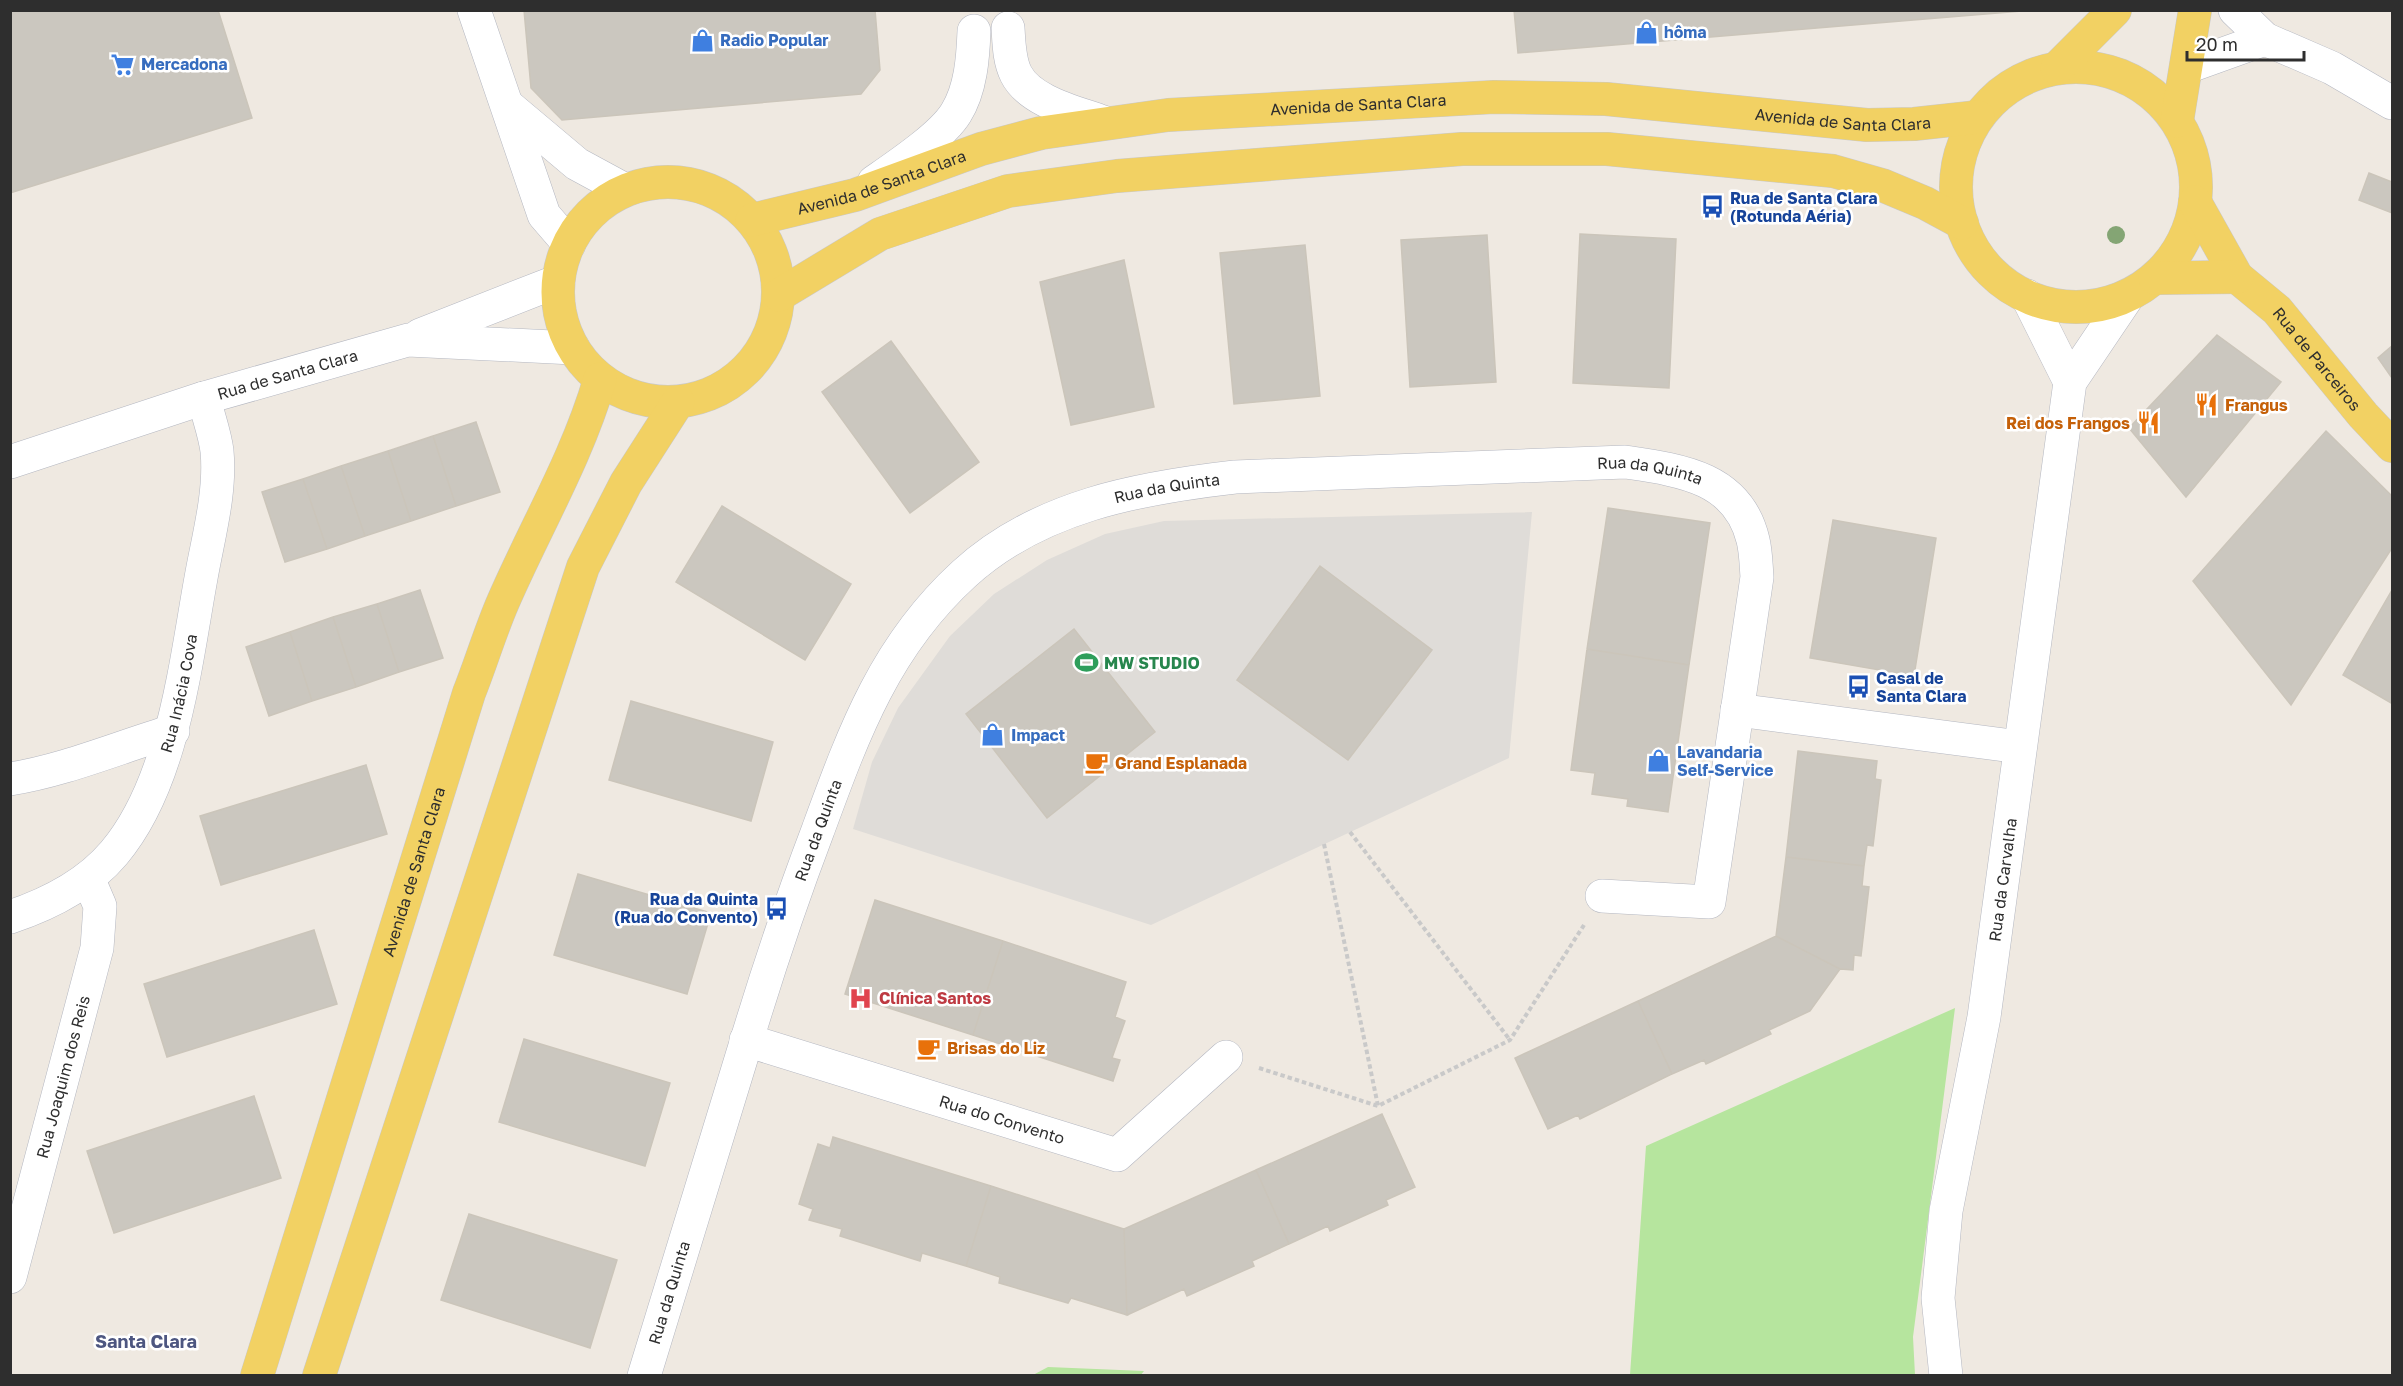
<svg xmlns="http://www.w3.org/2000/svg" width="2403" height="1386" viewBox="0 0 2403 1386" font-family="'Golos Text',sans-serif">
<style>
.green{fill:#b6e59e}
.plaza{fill:#dfdcd8;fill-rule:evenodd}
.building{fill:#cbc7bf;stroke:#cbc5ba;stroke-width:1.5}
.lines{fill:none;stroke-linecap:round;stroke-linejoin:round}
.minor-casing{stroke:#b4b7c1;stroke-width:34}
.major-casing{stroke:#c9c9c9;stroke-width:34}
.path{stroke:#c9c9c9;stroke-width:4;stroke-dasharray:4.5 3;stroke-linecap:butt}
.minor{stroke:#fff;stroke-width:33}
.major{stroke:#f2d163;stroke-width:33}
.tree{fill:#84a574}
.labels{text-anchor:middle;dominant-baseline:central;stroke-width:5;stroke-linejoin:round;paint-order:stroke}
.shop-label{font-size:16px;font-weight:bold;fill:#366cbe;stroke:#fff;text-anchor:start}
.street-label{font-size:16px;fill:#2e2e2e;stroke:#fff}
.transit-label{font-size:16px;font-weight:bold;fill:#164399;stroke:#fff;text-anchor:start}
.food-label{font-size:16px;font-weight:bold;fill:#c56008;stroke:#fff;text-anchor:start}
.leisure-label{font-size:16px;font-weight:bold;fill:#27864d;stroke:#fff;text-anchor:start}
.health-label{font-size:16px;font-weight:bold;fill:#be3a42;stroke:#fff;text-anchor:start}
.neighbourhood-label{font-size:18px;font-weight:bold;fill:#4d5680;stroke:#fff}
</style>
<rect width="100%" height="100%" fill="#efe9e1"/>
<path class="green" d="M1955 1008 1913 1337 1915 1375H1630L1646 1146Z
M1048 1367 1144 1371 1140 1376 1033 1375Z"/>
<path class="plaza" d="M1532 512 1509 758 1151 925 853 829 872 762 898 708 950 636 994 594 1047 560 1105 534 1164 521ZM1320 566 1432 650 1348 760 1237 680Z"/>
<path class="building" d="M10 10H218L252 118 10 193Z
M524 10H875L880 70 861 94 562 120 531 88Z
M1514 10H2034L1518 53Z
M2369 173 2392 182V213L2359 200Z
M1580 234 1676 239 1669 388 1573 383Z
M1487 235 1496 382 1410 387 1401 240Z
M1305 245 1320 396 1234 404 1220 253Z
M1124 260 1154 407 1071 425 1040 282Z
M2217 335 2281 382 2186 497 2129 428Z
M891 341 979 462 910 513 822 392Z
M2392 346V378L2378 358Z
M476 422 500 492 456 506 433 436Z
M2326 431 2392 496V548L2291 705 2193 581Z
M433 436 456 506 411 521 388 451Z
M388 451 411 521 365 536 341 466Z
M341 466 365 536 327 549 303 479Z
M303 479 327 549 285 562 262 492Z
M722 506 851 584 805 660 676 582Z
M1608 508 1710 523 1689 665 1587 649Z
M1833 520 1936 538 1914 676 1810 658Z
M1320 566 1432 650 1348 760 1237 680Z
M420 590 443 658 399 672 377 604Z
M2392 590V701L2391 703 2343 675Z
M377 604 399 672 356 687 333 617Z
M333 617 356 687 312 701 290 632Z
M1074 629 1155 732 1047 818 966 714Z
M290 632 312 701 269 716 246 647Z
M1587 649 1689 665 1668 812 1627 806 1628 799 1592 794 1595 773 1571 770Z
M631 701 773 742 751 821 609 780Z
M1798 751 1877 761 1875 779 1881 780 1873 846 1867 845 1864 866 1786 857Z
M366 765 387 834 221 885 200 816Z
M1786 857 1864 866 1862 886 1869 887 1861 956 1854 955 1853 970 1840 969 1776 936Z
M578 874 711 913 687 994 554 955Z
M875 900 1003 941 973 1035 845 994Z
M314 930 337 1004 167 1057 144 984Z
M1776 936 1840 969 1810 1011 1769 1030 1771 1034 1706 1064 1704 1060 1672 1074 1638 1001Z
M1003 941 1126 982 1115 1017 1125 1021 1112 1058 1120 1060 1113 1081 973 1035Z
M1638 1001 1672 1074 1580 1119 1578 1115 1548 1129 1515 1058Z
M524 1039 670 1083 645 1166 499 1122Z
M254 1096 281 1178 114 1233 87 1151Z
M1382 1114 1415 1187 1386 1200 1388 1205 1330 1231 1328 1226 1289 1244 1256 1170Z
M833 1137 991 1186 966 1266 922 1253 920 1261 840 1236 842 1229 809 1220 813 1209 799 1204 818 1144 830 1148Z
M1256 1170 1289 1244 1252 1261 1254 1266 1187 1296 1184 1289 1127 1315 1124 1229Z
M991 1186 1124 1229 1127 1315 1071 1298 1068 1303 999 1283 1000 1277 966 1266Z
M469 1214 617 1260 590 1348 441 1300Z"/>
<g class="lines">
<defs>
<g id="minor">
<path d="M474 10 544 215 569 244"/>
<path d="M2235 10 2265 39 2332 68 2392 103"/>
<path d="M1008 28C1009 43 1009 60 1016 74 1030 102 1076 112 1103 122"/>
<path d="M2187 67 2265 39"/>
<path d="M508 106 577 164 625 190"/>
<path d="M874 182C897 166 942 136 956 113 971 89 973 57 974 31"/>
<path d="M2027 296 2070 382"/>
<path d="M420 335 558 281"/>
<path id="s1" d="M10 462 204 398 408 340 573 348"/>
<path d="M1737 710 2020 747"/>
<path d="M10 779C66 770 119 747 173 731"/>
<path id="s2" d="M10 917C49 904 87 885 114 853 173 783 185 666 201 578 208 538 221 493 217 451 215 434 208 416 204 398"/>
<path id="s3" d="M746 1040 1117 1155 1226 1057"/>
<path id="s4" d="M10 1277 97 948 100 906 88 878"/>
<path id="s5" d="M644 1376C677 1265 711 1155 745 1046 767 973 791 901 818 830 854 732 885 646 964 574 1038 506 1139 488 1235 477L1625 462C1680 470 1738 477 1753 540 1756 552 1756 565 1757 577L1709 902 1602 896"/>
<path id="s6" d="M1946 1376 1938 1298 1946 1211 1984 1017 2070 382 2128 296"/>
</g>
<g id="major">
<circle cx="2076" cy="187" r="120"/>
<path d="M2057 68 2115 10"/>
<path d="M2177 121 2195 10"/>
<circle cx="668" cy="292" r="110"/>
<path id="s7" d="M2195 202 2237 277 2277 310 2363 415 2392 446"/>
<path id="s8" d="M752 220 855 195 981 149 1041 133 1168 115 1494 97 1606 99 1867 125 1914 124 1978 117"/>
<path d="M2155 278 2237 277"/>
<path d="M779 295 880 234 1008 191 1117 176 1462 149H1607L1833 171 1882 185 1925 203 1962 223"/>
<path id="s9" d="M257 1376 469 693C481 663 490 632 503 602 535 528 577 458 600 379"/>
<path d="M319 1376 583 567 626 483 678 402"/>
</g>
</defs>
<use href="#minor" class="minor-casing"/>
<use href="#major" class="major-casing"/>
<path class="path" d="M1350 832 1510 1040
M1324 844 1378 1106
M1259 1068 1378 1106 1510 1040 1584 925"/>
<use href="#minor" class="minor"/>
<use href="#major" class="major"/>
</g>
<circle class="tree" cx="2116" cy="235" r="9"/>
<defs>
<symbol id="shop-bare" viewBox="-9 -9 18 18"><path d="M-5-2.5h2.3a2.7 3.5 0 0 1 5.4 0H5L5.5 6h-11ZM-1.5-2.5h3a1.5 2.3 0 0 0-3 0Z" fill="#3f7fe0" stroke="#fff" stroke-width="2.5" paint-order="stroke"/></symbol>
<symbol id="supermarket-bare" viewBox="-9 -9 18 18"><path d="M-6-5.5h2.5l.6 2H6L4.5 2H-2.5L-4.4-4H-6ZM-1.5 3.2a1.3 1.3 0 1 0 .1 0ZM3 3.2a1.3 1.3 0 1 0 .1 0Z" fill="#3f7fe0" stroke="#fff" stroke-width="2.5" paint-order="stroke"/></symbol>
<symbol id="bus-bare" viewBox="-9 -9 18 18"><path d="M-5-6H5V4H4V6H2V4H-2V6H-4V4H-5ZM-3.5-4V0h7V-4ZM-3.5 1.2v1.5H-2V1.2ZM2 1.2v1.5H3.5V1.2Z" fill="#1a4fb4" stroke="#fff" stroke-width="2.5" paint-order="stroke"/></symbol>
<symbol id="restaurant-bare" viewBox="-9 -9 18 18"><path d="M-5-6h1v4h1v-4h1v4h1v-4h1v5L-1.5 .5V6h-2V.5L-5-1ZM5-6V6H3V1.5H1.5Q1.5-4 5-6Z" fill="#e8710a" stroke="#fff" stroke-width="2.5" paint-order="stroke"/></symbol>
<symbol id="stadium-bare" viewBox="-9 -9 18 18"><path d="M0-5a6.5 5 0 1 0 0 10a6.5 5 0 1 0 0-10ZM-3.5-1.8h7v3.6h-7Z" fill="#2e9e5b" stroke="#fff" stroke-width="2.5" paint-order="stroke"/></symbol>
<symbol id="cafe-bare" viewBox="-9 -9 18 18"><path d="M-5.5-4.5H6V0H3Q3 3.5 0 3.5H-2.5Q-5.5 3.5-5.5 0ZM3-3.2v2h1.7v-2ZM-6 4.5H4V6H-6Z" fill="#e8710a" stroke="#fff" stroke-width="2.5" paint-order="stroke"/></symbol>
<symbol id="hospital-bare" viewBox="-9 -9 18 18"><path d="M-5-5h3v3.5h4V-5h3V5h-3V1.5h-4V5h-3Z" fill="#e0444e" stroke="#fff" stroke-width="2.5" paint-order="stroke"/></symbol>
</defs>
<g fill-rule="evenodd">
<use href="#shop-bare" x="1630" y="16" width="33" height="33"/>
<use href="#shop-bare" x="686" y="24" width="33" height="33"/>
<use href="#supermarket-bare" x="106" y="48" width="33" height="33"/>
<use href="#bus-bare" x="1696" y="190" width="33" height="33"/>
<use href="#restaurant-bare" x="2190" y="388" width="33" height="33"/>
<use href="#restaurant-bare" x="2132" y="406" width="33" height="33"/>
<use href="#stadium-bare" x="1070" y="646" width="33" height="33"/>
<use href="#bus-bare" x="1842" y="670" width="33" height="33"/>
<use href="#shop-bare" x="976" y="718" width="33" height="33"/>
<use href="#shop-bare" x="1642" y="744" width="33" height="33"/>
<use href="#cafe-bare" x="1080" y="746" width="33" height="33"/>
<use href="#bus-bare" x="760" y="892" width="33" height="33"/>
<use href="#hospital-bare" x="844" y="982" width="33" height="33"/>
<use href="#cafe-bare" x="912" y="1032" width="33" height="33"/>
</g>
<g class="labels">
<g class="shop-label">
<text x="1664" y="32">hôma</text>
<text x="720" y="40">Radio Popular</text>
<text x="141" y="64">Mercadona</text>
<text x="1011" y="735">Impact</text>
<text x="1677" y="752">Lavandaria<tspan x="1677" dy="18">Self-Service</tspan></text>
</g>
<g class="street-label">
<text stroke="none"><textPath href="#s8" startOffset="621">Avenida de Santa Clara</textPath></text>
<text stroke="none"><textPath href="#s8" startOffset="1107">Avenida de Santa Clara</textPath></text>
<text stroke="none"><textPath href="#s8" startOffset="135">Avenida de Santa Clara</textPath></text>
<text stroke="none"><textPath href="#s7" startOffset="201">Rua de Parceiros</textPath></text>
<text stroke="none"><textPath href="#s1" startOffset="291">Rua de Santa Clara</textPath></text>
<text stroke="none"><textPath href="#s5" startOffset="1580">Rua da Quinta</textPath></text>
<text stroke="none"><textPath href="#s5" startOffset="1095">Rua da Quinta</textPath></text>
<text stroke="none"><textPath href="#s2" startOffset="298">Rua Inácia Cova</textPath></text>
<text stroke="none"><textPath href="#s5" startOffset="573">Rua da Quinta</textPath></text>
<text stroke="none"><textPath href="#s9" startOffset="528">Avenida de Santa Clara</textPath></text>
<text stroke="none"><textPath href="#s6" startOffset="502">Rua da Carvalha</textPath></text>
<text stroke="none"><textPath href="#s4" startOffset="207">Rua Joaquim dos Reis</textPath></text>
<text stroke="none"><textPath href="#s3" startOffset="268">Rua do Convento</textPath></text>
<text stroke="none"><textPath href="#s5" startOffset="87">Rua da Quinta</textPath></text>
</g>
<g class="transit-label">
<text x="1730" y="198">Rua de Santa Clara<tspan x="1730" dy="18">(Rotunda Aéria)</tspan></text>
<text x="1876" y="678">Casal de<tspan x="1876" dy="18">Santa Clara</tspan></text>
<text x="758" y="899" text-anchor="end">Rua da Quinta<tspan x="758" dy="18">(Rua do Convento)</tspan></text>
</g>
<g class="food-label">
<text x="2225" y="405">Frangus</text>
<text x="2130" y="423" text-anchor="end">Rei dos Frangos</text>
<text x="1115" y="763">Grand Esplanada</text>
<text x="947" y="1048">Brisas do Liz</text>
</g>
<g class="leisure-label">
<text x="1104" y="663">MW STUDIO</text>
</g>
<g class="health-label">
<text x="879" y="998">Clínica Santos</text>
</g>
<g class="neighbourhood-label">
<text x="146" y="1341">Santa Clara</text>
</g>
</g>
<rect width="2403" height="1386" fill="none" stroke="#2e2e2e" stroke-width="24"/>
<path d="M2187 51v9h117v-9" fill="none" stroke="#2e2e2e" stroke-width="3"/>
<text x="2196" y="51" font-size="18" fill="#2e2e2e" stroke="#ffffff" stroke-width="4.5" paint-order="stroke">20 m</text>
</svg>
